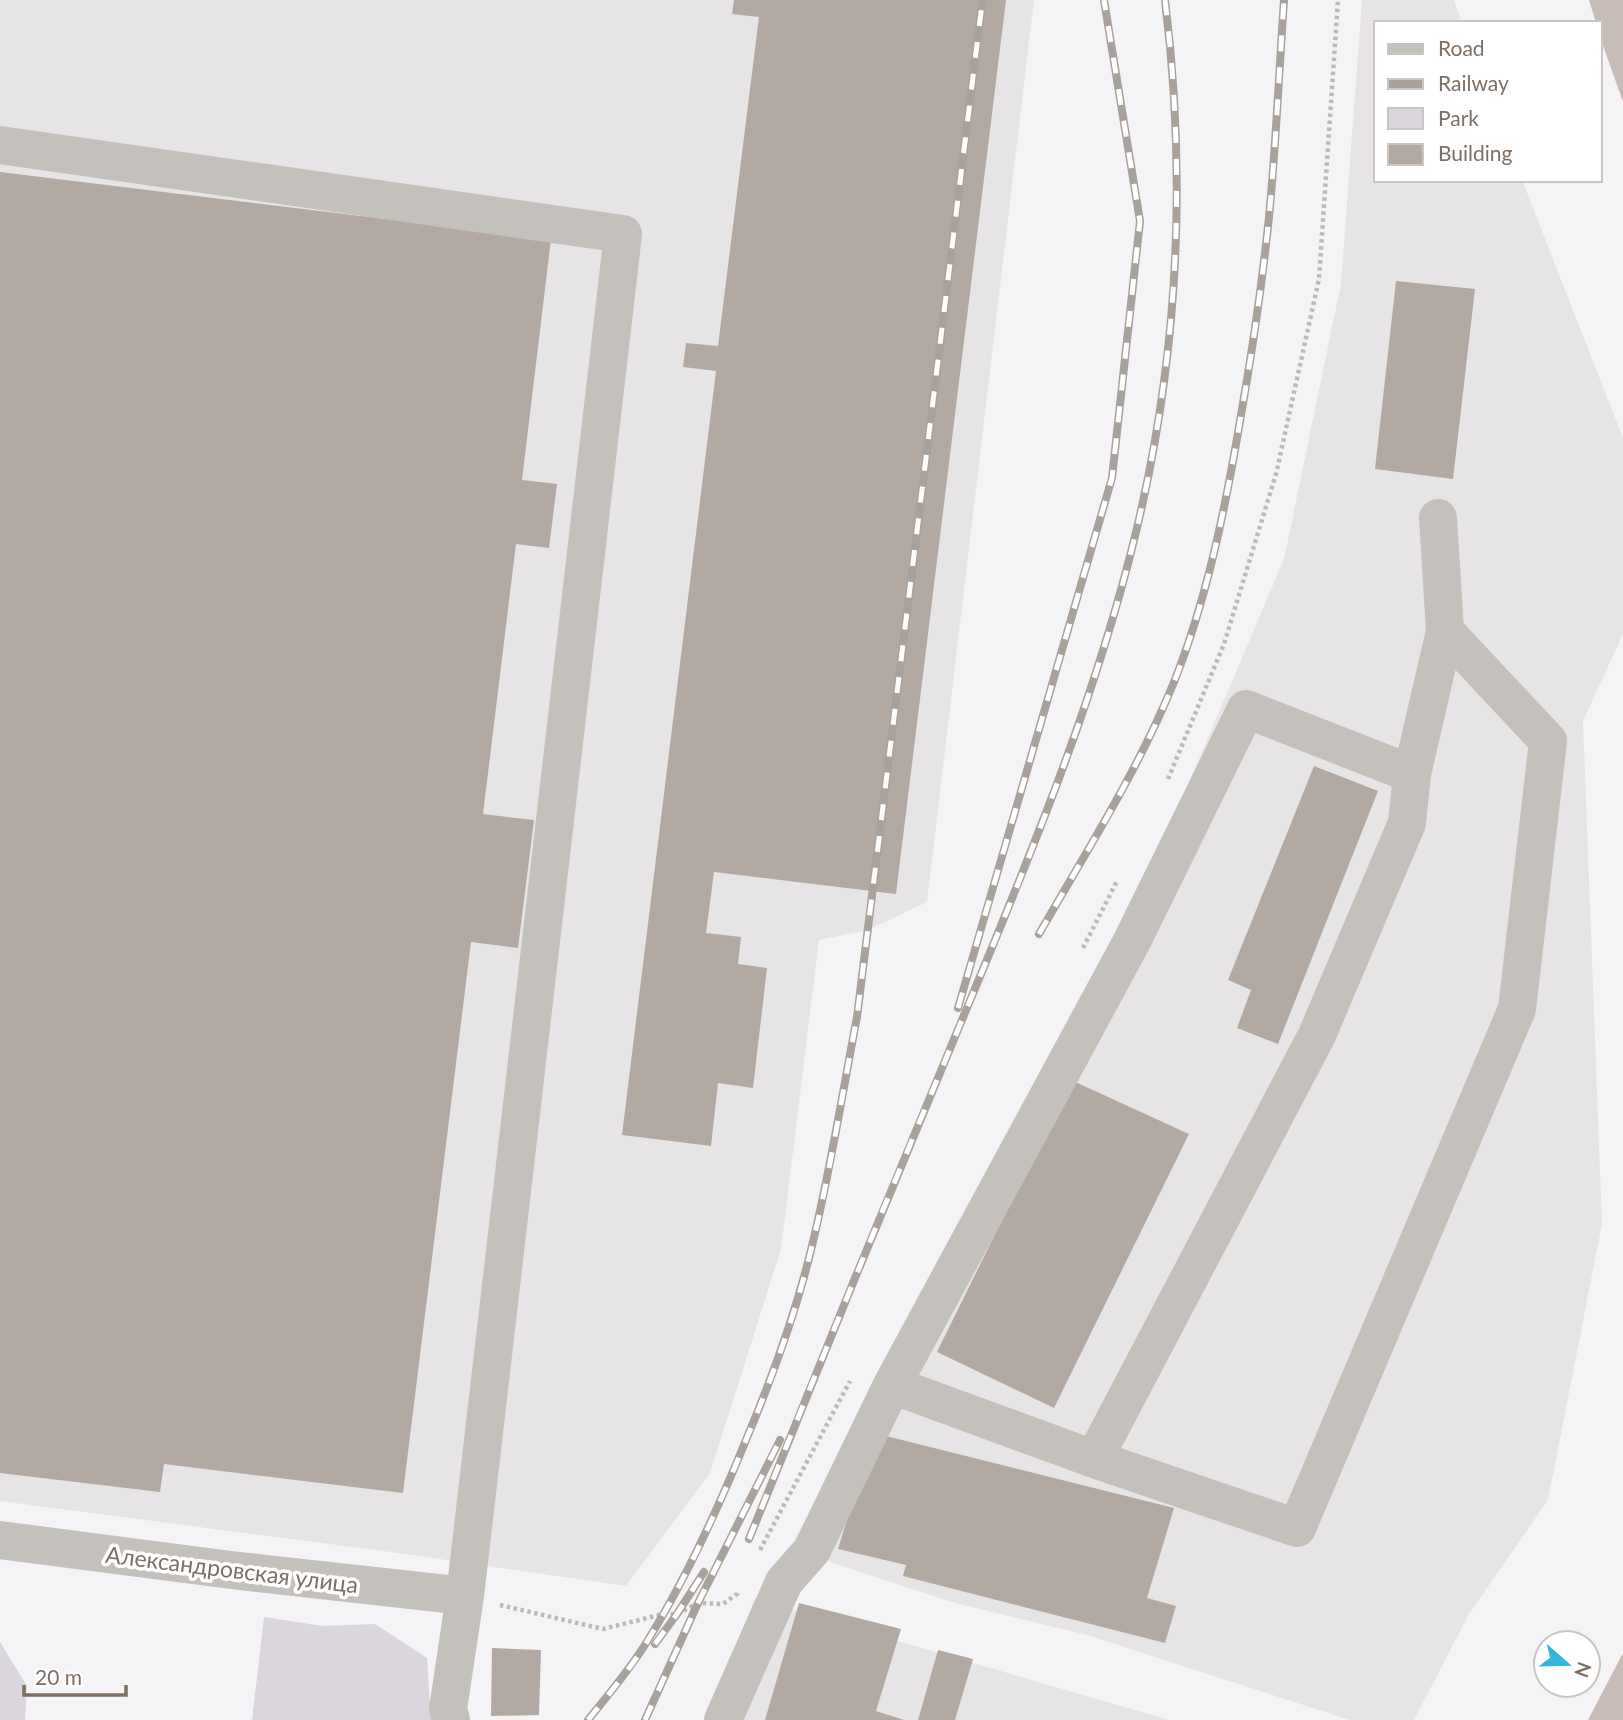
<svg xmlns="http://www.w3.org/2000/svg" width="1623" height="1720" viewBox="0 0 1623 1720" font-family="Lato,sans-serif">
<style>
.built{fill:#e6e4e5}
.green{fill:#dbd6de}
.water{fill:#c7bcb8}
.building{fill:#b2a9a3}
.lines{fill:none;stroke-linecap:round;stroke-linejoin:round}
.path{stroke:#bdb9b7;stroke-width:4.5;stroke-dasharray:3.5 3.5;stroke-linecap:butt}
.minor{stroke:#c4c0bc;stroke-width:38}
.rail-casing{stroke:#a9a29c;stroke-width:8}
.rail{stroke:#fff;stroke-width:5;stroke-dasharray:16;stroke-linecap:butt}
.labels{text-anchor:middle;dominant-baseline:central;stroke-width:7;stroke-linejoin:round;paint-order:stroke}
.street-label{font-size:23px;fill:#7e6f64;stroke:#fff}
</style>
<rect width="100%" height="100%" fill="#f4f4f7"/>
<path class="built" d="M0 0H1034L927 902 868 930 819 940 781 1249 710 1473 626 1586 391 1552 0 1501Z
M1362 0H1454L1462 23H1376V180H1522L1623 438V634L1583 721 1602 1224 1548 1500 1469 1614 1414 1720H1350L1087 1635 955 1603 827 1561 795 1539 1128 926 1284 559 1341 284Z
M754 1599 1169 1720H714Z"/>
<path class="green" d="M264 1617 323 1626 375 1624 427 1658 431 1720H252Z
M0 1642 27 1686 25 1720H0Z"/>
<path class="water" d="M1589 0H1623V102L1600 37V23H1596Z
M1623 1653V1720H1588Z"/>
<path class="building" d="M734 0H1006L896 894 714 872 706 933 741 937 738 964 767 968 753 1088 718 1083 711 1146 622 1135 716 371 683 367 686 343 718 346 759 17 732 14Z
M0 172 551 239 522 480 557 484 549 548 516 544 483 814 534 820 518 948 471 942 403 1493 164 1464 160 1492 0 1473Z
M1396 281 1475 289 1453 479 1375 469Z
M1314 766 1378 791 1278 1044 1237 1028 1251 990 1228 980Z
M1071 1080 1189 1134 1054 1408 937 1352Z
M874 1433 1174 1508 1147 1598 1176 1606 1165 1643 903 1576 906 1565 838 1549Z
M799 1603 901 1629 876 1711 904 1720H765Z
M492 1648 541 1650 539 1715 491 1716Z
M938 1650 973 1659 955 1720H918Z"/>
<g class="lines">
<path class="path" d="M1168 779 1224 644 1276 474 1319 279 1338 0
M1083 948 1117 881
M760 1550 850 1381
M500 1605 603 1629 663 1614H677L698 1603 723 1604 737 1594 738 1591"/>
<path class="minor" d="M0 145 623 234 465 1596 448 1709 451 1720
M892 1385 1132 941 1246 709 1412 774 1445 631
M1094 1459 1317 1035 1407 823 1412 774
M0 1540 231 1570 465 1596
M723 1720 784 1582 812 1550 892 1385 1094 1459 1297 1528 1517 1009 1548 741 1445 631 1438 518"/>
<defs>
<path id="rail" d="M1039 934C1086 852 1138 771 1174 682 1207 599 1225 510 1240 421 1252 353 1262 285 1269 217 1276 145 1279 72 1284 0
M958 1008 1112 478 1140 221 1104 0
M749 1539C812 1383 875 1228 940 1073 1013 896 1091 719 1136 532 1178 358 1187 178 1165 0
M655 1644 677 1614 704 1572
M588 1720C609 1694 631 1668 648 1640 687 1577 718 1509 746 1440 772 1378 795 1316 811 1250 830 1173 842 1095 857 1017L982 4
M645 1720 698 1603 780 1440"/>
</defs>
<use href="#rail" class="rail-casing"/>
<use href="#rail" class="rail"/>
</g>
<g class="labels">
<g class="street-label">
<text transform="translate(232 1569) rotate(7)">Александровская улица</text>
</g>
</g>
<rect x="1374" y="21" width="228" height="161" fill="#ffffff" stroke="#cbc5c1" stroke-width="2"/>
<rect x="1388" y="44" width="35" height="10" fill="#c4c0bc" stroke="#cbc5c1" stroke-width="2"/>
<text x="1438" y="56" font-size="21" fill="#7e6f64">Road</text>
<rect x="1388" y="79" width="35" height="10" fill="#a9a29c" stroke="#cbc5c1" stroke-width="2"/>
<text x="1438" y="91" font-size="21" fill="#7e6f64">Railway</text>
<rect x="1388" y="108" width="35" height="21" fill="#dbd6de" stroke="#cbc5c1" stroke-width="2"/>
<text x="1438" y="126" font-size="21" fill="#7e6f64">Park</text>
<rect x="1388" y="144" width="35" height="21" fill="#b2a9a3" stroke="#cbc5c1" stroke-width="2"/>
<text x="1438" y="161" font-size="21" fill="#7e6f64">Building</text>
<g transform="translate(1567 1664) rotate(110)"><circle r="33" fill="#ffffff" stroke="#cbc5c1" stroke-width="2"/>
<path d="M0-5L12 26L0 18L-12 26Z" fill="#32b6da"/>
<text y="-10" font-size="19" font-weight="bold" text-anchor="middle" fill="#7e6f64">N</text>
</g>
<path d="M24 1685v10h102v-10" fill="none" stroke="#7e6f64" stroke-width="3.5"/>
<text x="35" y="1685" font-size="21" fill="#7e6f64" stroke="#ffffff" stroke-width="5" paint-order="stroke">20 m</text>
</svg>
